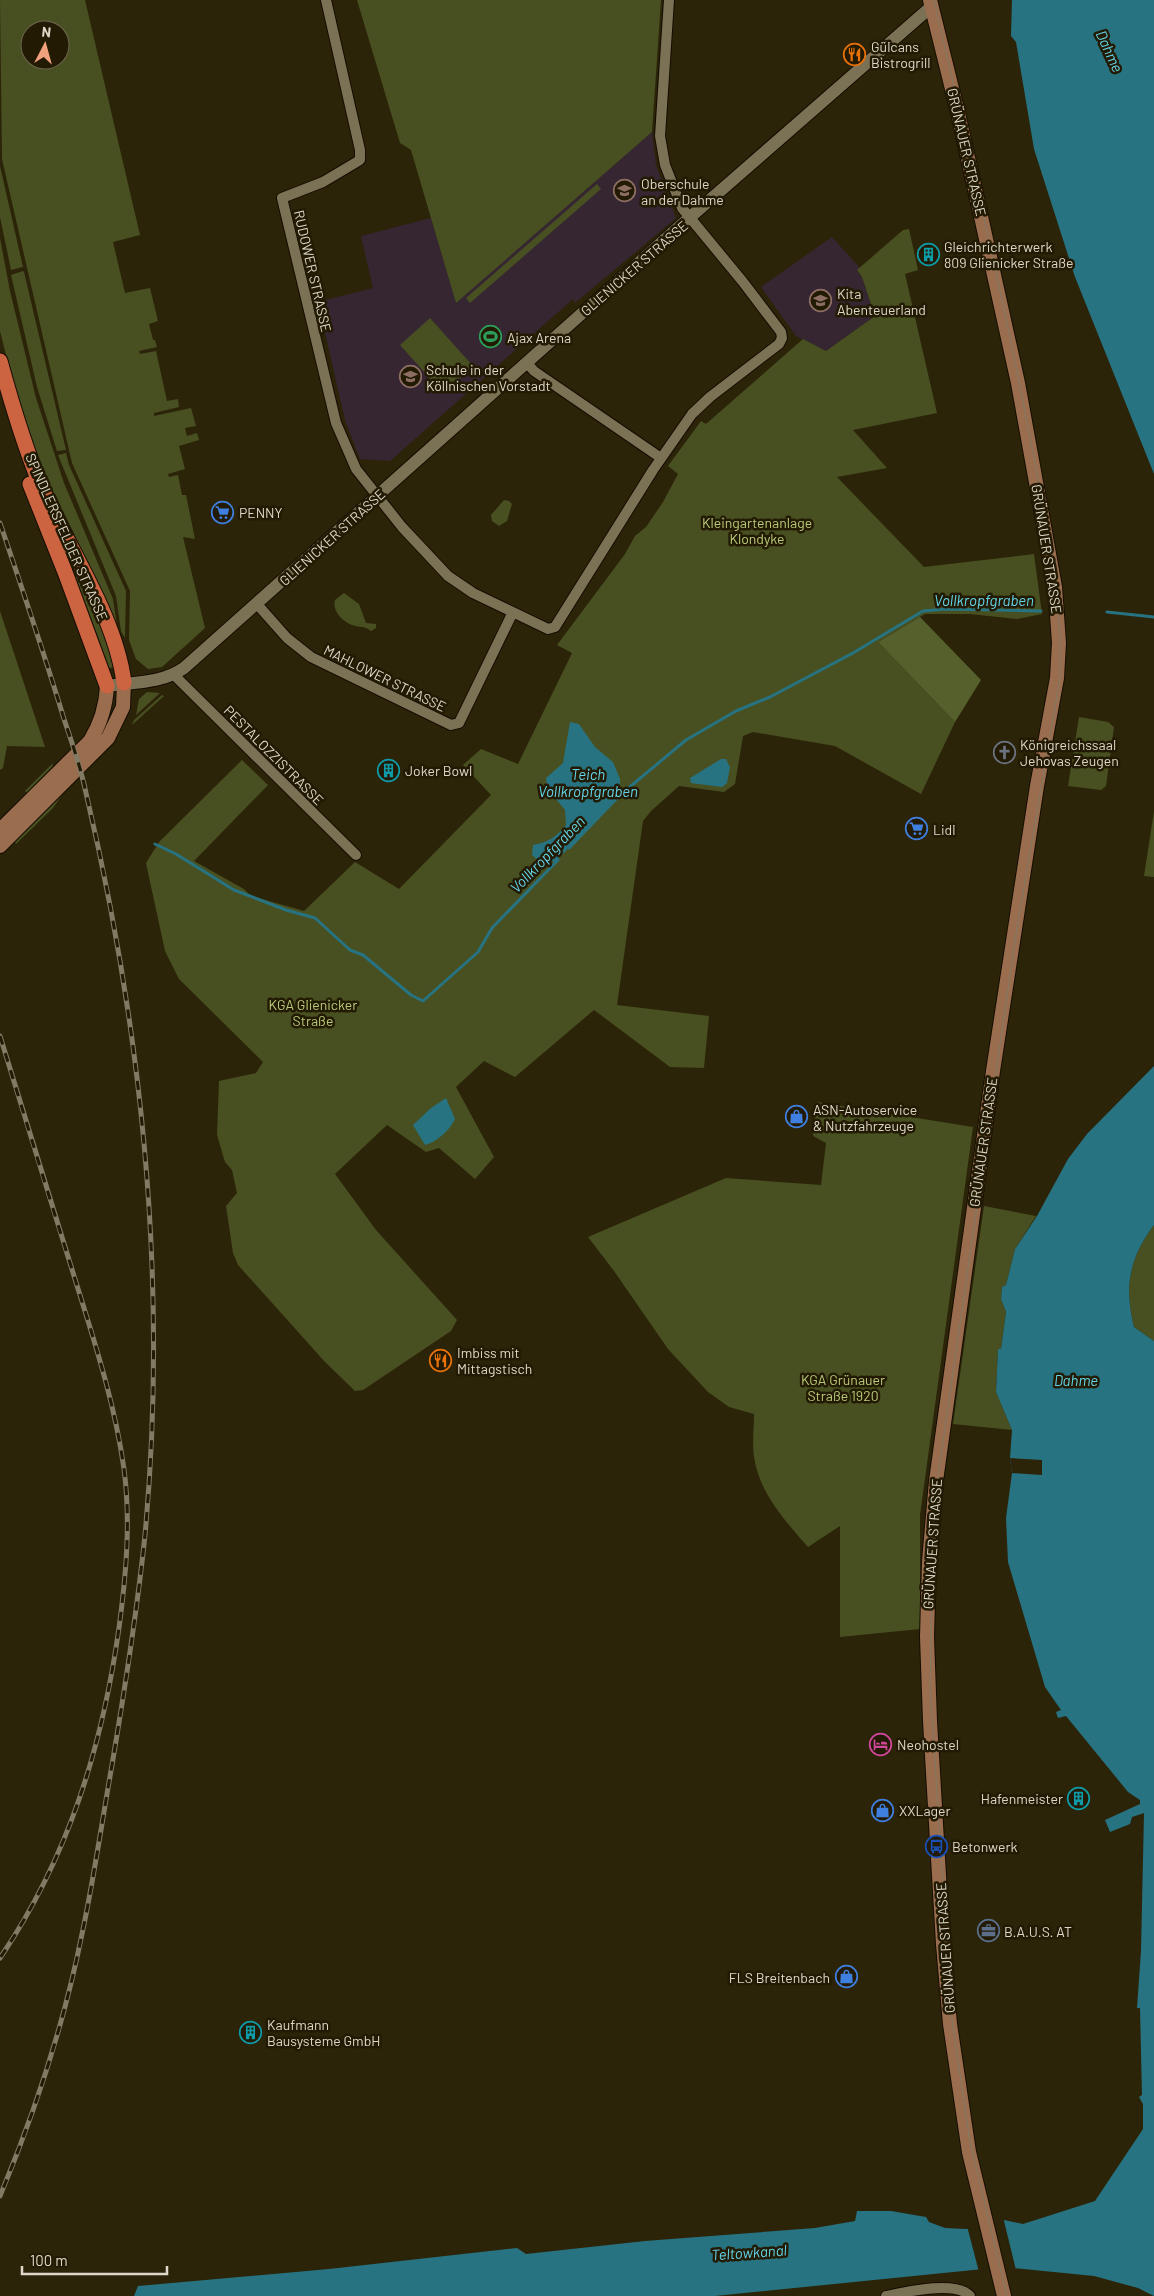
<svg xmlns="http://www.w3.org/2000/svg" width="1154" height="2296" viewBox="0 0 1154 2296" font-family="Barlow,sans-serif">
<style>
.education{fill:#352632}
.green{fill:#485021;fill-rule:evenodd}
.forest{fill:#56602c}
.water{fill:#277381}
.pier{fill:#2c2409}
.lines{fill:none;stroke-linecap:round;stroke-linejoin:round}
.stream{stroke:#277381;stroke-width:3}
.minor-casing{stroke:#140d00;stroke-width:12}
.tertiary-casing{stroke:#140d00;stroke-width:14}
.secondary-casing{stroke:#140d00;stroke-width:16}
.trunk-casing{stroke:#140d00;stroke-width:17}
.minor{stroke:#7b7256;stroke-width:10}
.tertiary{stroke:#7b7256;stroke-width:12}
.secondary{stroke:#9a6d4e;stroke-width:14}
.trunk{stroke:#cc6442;stroke-width:15}
.tram{stroke:#817a65;stroke-width:1}
.rail-casing{stroke:#817a65;stroke-width:5}
.rail{stroke:#221a02;stroke-width:3;stroke-dasharray:9;stroke-linecap:butt}
.labels{text-anchor:middle;dominant-baseline:central;stroke-width:5;stroke-linejoin:round;paint-order:stroke}
.poi-label{font-size:14px;fill:#ddd8c9;stroke:#221a02;text-anchor:start}
.street-label{font-size:14px;fill:#ddd8c9;stroke:#221a02}
.park-label{font-size:14px;fill:#baca7a;stroke:#221a02}
.water-label{font-size:15px;font-style:italic;fill:#63d3e9;stroke:#221a02}
</style>
<rect width="100%" height="100%" fill="#2c2409"/>
<path class="education" d="M652 132 656 165 676 218 575 303 573 299 390 461 360 459 345 420 318 302 373 288 361 236 431 218 456 302Z
M832 237 860 268 857 271 862 277 875 316 826 351 796 336 761 287Z"/>
<path class="green" d="M0 0H85L140 235 113 242 125 293 150 288 158 321 149 324 153 340H155L157 347 139 351 140 354 156 351 167 401 178 399 179 407 154 413V416L191 408 196 426 185 428 187 436 197 433 199 440 179 446 185 469 168 474 169 477 178 475 182 495H186L195 539 183 537 205 628 162 667 148 669 136 659 129 640 130 591 72 463 2 159ZM30 30H60V60H30Z
M357 0H661L652 132 456 303 411 150 400 143Z
M0 166 23 267 11 270 0 217Z
M597 184 601 189 470 303 466 298Z
M909 229 918 270 905 274 937 413 853 430 887 468 837 477 924 567 1034 554 1042 614 1017 619 970 614H925L878 642 955 722 921 794 835 746 753 732 743 736 735 784 724 792 679 786 651 811 643 821 617 1005 709 1016 704 1068 670 1067 594 1010 515 1077 484 1061 456 1087 494 1157 475 1179 439 1148 426 1152 387 1125 335 1174 376 1230 457 1320 451 1331 363 1390 355 1391 325 1362 238 1265 233 1253 226 1206 237 1193 232 1170 225 1162 217 1135 219 1081 256 1073 263 1062 179 979 165 951 146 863 159 842 242 760 268 785 194 861 244 889 251 896 304 911 355 862 399 889 491 795 463 765 481 749 518 764 572 653 557 645 625 554 635 536 646 527 663 502 678 474 668 466 701 421 706 424 803 339 826 351 875 316 862 277 857 270 903 230Z
M0 238 10 291 36 398 64 483 113 599 119 639 94 574 48 481 30 437 13 383 0 331Z
M23 271 24 272 66 450 57 451 37 387 11 275Z
M430 318 473 366 443 393 400 345Z
M66 453 69 465 126 591 125 638 121 631 116 596 58 455Z
M504 500 509 501 512 504 507 521 499 526 492 521 491 515Z
M64 545 92 600 116 667 109 668Z
M344 593 359 604 366 623 376 624V628L371 631C364 625 359 628 352 625 342 621 332 611 335 600Z
M0 611 45 747 7 746 3 768 0 770Z
M147 692 160 693 136 715 139 699Z
M162 695 164 696 132 725 134 720Z
M1079 717 1108 722 1114 727 1106 786 1101 790 1068 786Z
M53 763 52 767 27 793 25 791Z
M62 795 53 808 16 844 15 842Z
M1154 811V877L1144 876Z
M817 1102 973 1127 920 1515V1629L840 1637V1526L808 1547C785 1521 759 1492 754 1457 752 1443 754 1428 754 1414L729 1407 708 1392 668 1349 614 1271 588 1237 726 1178 821 1185 826 1143 813 1136Z
M984 1206 1036 1216 1015 1249 1006 1285 1002 1287 1001 1299 1006 1312 1001 1349H998L996 1392 1012 1430 953 1424Z
M1154 1225V1341L1134 1327C1124 1286 1129 1259 1154 1225Z"/>
<path class="forest" d="M920 617 981 680 955 722 878 642Z"/>
<path class="water" d="M1012 0H1154V474L1075 277 1034 149 1016 42 1011 36Z
M570 722 579 724 595 747 613 762 620 779V795L556 861 542 864 532 855 533 845C549 842 556 837 566 825L565 810 547 788 546 778 563 763Z
M721 759H726L730 767 727 783 722 787 691 783 690 778Z
M1154 1066V1225C1129 1259 1124 1286 1134 1327L1154 1341V2296L1138 2288 1094 2276 1003 2267 715 2296H134L138 2286 329 2269 517 2248 526 2254 645 2241 815 2228 855 2221 857 2211H891L926 2217 929 2222 945 2228 966 2229 1004 2220 1023 2224 1095 2201 1143 2129V2104L1139 2097 1142 2095 1140 2008H1137L1141 1951 1144 1813 1132 1817 1130 1824 1110 1832 1105 1820 1140 1804V1800L1128 1792 1066 1716 1058 1718 1056 1712 1061 1710 1045 1687 1008 1562 1006 1518 1012 1473 1010 1458 1012 1430 996 1392 998 1349H1001L1006 1312 1001 1299 1002 1287 1006 1285 1015 1249 1037 1216 1068 1159 1087 1134Z
M446 1098 455 1119C450 1130 437 1142 425 1145L413 1125 431 1108Z"/>
<path class="pier" d="M1010 1458 1042 1460V1475L1012 1473Z
M1003 2217 1016 2270 1003 2269 979 2272 967 2226Z"/>
<g class="lines">
<path class="stream" d="M1107 612 1154 617
M155 844 176 854 234 890 286 910 315 918 350 950 363 955 411 995 423 1001 478 952 492 928 558 860
M569 848 620 795 686 740 736 711 770 697 853 653 923 611 946 609 1041 611"/>
<defs>
<path id="minor" d="M326 0 360 150V160L323 182 282 198 336 423 356 469 402 527 448 576 473 593 548 629 555 627 653 470 692 414 710 397 779 344 782 338 781 332 743 282 682 208 665 165 660 136 669 0
M527 363 534 371 661 458
M257 604 287 638 311 657 451 725 459 723 513 612
M174 675 356 855
M886 2296C905 2292 956 2280 970 2296"/>
<path id="tertiary" d="M107 686C133 682 161 684 184 668L680 226 932 6"/>
<path id="secondary" d="M930 0 958 113 1018 383 1055 587 1059 643 1057 678 1037 786 993 1071 936 1481 929 1562 927 1637 930 1721 943 1944 950 2024 969 2152 1004 2296
M0 830 90 741C101 723 106 707 107 686
M0 846 108 738 123 707 124 683"/>
<path id="trunk" d="M0 361C12 405 25 449 43 491 70 551 116 618 124 683
M30 484 65 572 107 686"/>
</defs>
<use href="#minor" class="minor-casing"/>
<use href="#tertiary" class="tertiary-casing"/>
<use href="#secondary" class="secondary-casing"/>
<use href="#trunk" class="trunk-casing"/>
<use href="#minor" class="minor"/>
<use href="#tertiary" class="tertiary"/>
<use href="#secondary" class="secondary"/>
<use href="#trunk" class="trunk"/>
<path class="tram" d="M934 0C967 143 1001 287 1029 432 1044 513 1063 594 1060 678L1016 934 938 1477 933 1544 930 1685 952 2020 970 2142 1007 2296"/>
<defs>
<path id="rail" d="M0 523C22 588 44 653 64 719 72 743 81 768 86 793 143 1035 168 1286 145 1535 137 1612 125 1688 112 1765 102 1821 94 1878 82 1934 64 2024 35 2112 0 2196
M0 1036C23 1111 46 1187 70 1263 91 1331 114 1398 124 1469 131 1522 126 1576 119 1628 102 1748 68 1858 0 1958"/>
</defs>
<use href="#rail" class="rail-casing"/>
<use href="#rail" class="rail"/>
</g>
<defs>
<symbol id="restaurant-ring" viewBox="-11 -11 22 22"><circle r="9.5" fill="#221a02" stroke="#e8710a" stroke-width="1.5"/><path d="M-5-6h1v4h1v-4h1v4h1v-4h1v5L-1.5 .5V6h-2V.5L-5-1ZM5-6V6H3V1.5H1.5Q1.5-4 5-6Z" fill="#e8710a"/></symbol>
<symbol id="school-ring" viewBox="-11 -11 22 22"><circle r="9.5" fill="#221a02" stroke="#8d6e63" stroke-width="1.5"/><path d="M0-5L7-2L0 1L-7-2ZM-4 1L0 2.5L4 1V4Q0 6-4 4Z" fill="#8d6e63"/></symbol>
<symbol id="building-ring" viewBox="-11 -11 22 22"><circle r="9.5" fill="#221a02" stroke="#0f9aa8" stroke-width="1.5"/><path d="M-4-6H4V6H1V3H-1V6H-4ZM-2.5-4.3h1.7v1.8h-1.7ZM.8-4.3h1.7v1.8H.8ZM-2.5-1h1.7V.8h-1.7ZM.8-1h1.7V.8H.8Z" fill="#0f9aa8"/></symbol>
<symbol id="stadium-ring" viewBox="-11 -11 22 22"><circle r="9.5" fill="#221a02" stroke="#2e9e5b" stroke-width="1.5"/><path d="M0-5a6.5 5 0 1 0 0 10a6.5 5 0 1 0 0-10ZM-3.5-1.8h7v3.6h-7Z" fill="#2e9e5b"/></symbol>
<symbol id="supermarket-ring" viewBox="-11 -11 22 22"><circle r="9.5" fill="#221a02" stroke="#3f7fe0" stroke-width="1.5"/><path d="M-6-5.5h2.5l.6 2H6L4.5 2H-2.5L-4.4-4H-6ZM-1.5 3.2a1.3 1.3 0 1 0 .1 0ZM3 3.2a1.3 1.3 0 1 0 .1 0Z" fill="#3f7fe0"/></symbol>
<symbol id="church-ring" viewBox="-11 -11 22 22"><circle r="9.5" fill="#221a02" stroke="#6b7280" stroke-width="1.5"/><path d="M-1.2-6h2.4v3.5h3.3v2.4h-3.3V6h-2.4V-.1h-3.3v-2.4h3.3Z" fill="#6b7280"/></symbol>
<symbol id="shop-ring" viewBox="-11 -11 22 22"><circle r="9.5" fill="#221a02" stroke="#3f7fe0" stroke-width="1.5"/><path d="M-5-2.5h2.3a2.7 3.5 0 0 1 5.4 0H5L5.5 6h-11ZM-1.5-2.5h3a1.5 2.3 0 0 0-3 0Z" fill="#3f7fe0"/></symbol>
<symbol id="hotel-ring" viewBox="-11 -11 22 22"><circle r="9.5" fill="#221a02" stroke="#d1479c" stroke-width="1.5"/><path d="M-6-4.5h1.5V1H6V5H4.5V3h-9V5H-6ZM-4 0a1.8 1.8 0 1 1 3.6 0ZM.5 0V-2.5h3Q6-2.5 6 0Z" fill="#d1479c"/></symbol>
<symbol id="bus-ring" viewBox="-11 -11 22 22"><circle r="9.5" fill="#221a02" stroke="#1a4fb4" stroke-width="1.5"/><path d="M-5-6H5V4H4V6H2V4H-2V6H-4V4H-5ZM-3.5-4V0h7V-4ZM-3.5 1.2v1.5H-2V1.2ZM2 1.2v1.5H3.5V1.2Z" fill="#1a4fb4"/></symbol>
<symbol id="office-ring" viewBox="-11 -11 22 22"><circle r="9.5" fill="#221a02" stroke="#5c6f8a" stroke-width="1.5"/><path d="M-6-3h4V-5.5h4V-3h4V5H-6ZM-1-4.5V-3h2v-1.5ZM-6 0V1H6V0Z" fill="#5c6f8a"/></symbol>
</defs>
<g fill-rule="evenodd">
<use href="#restaurant-ring" x="842" y="42" width="25" height="25"/>
<use href="#school-ring" x="612" y="178" width="25" height="25"/>
<use href="#building-ring" x="916" y="242" width="25" height="25"/>
<use href="#school-ring" x="808" y="288" width="25" height="25"/>
<use href="#stadium-ring" x="478" y="324" width="25" height="25"/>
<use href="#school-ring" x="398" y="364" width="25" height="25"/>
<use href="#supermarket-ring" x="210" y="500" width="25" height="25"/>
<use href="#church-ring" x="992" y="740" width="25" height="25"/>
<use href="#building-ring" x="376" y="758" width="25" height="25"/>
<use href="#supermarket-ring" x="904" y="816" width="25" height="25"/>
<use href="#shop-ring" x="784" y="1104" width="25" height="25"/>
<use href="#restaurant-ring" x="428" y="1348" width="25" height="25"/>
<use href="#hotel-ring" x="868" y="1732" width="25" height="25"/>
<use href="#building-ring" x="1066" y="1786" width="25" height="25"/>
<use href="#shop-ring" x="870" y="1798" width="25" height="25"/>
<use href="#bus-ring" x="924" y="1834" width="25" height="25"/>
<use href="#office-ring" x="976" y="1918" width="25" height="25"/>
<use href="#shop-ring" x="834" y="1964" width="25" height="25"/>
<use href="#building-ring" x="238" y="2020" width="25" height="25"/>
</g>
<g class="labels">
<g class="poi-label">
<text x="871" y="46">Gülcans<tspan x="871" dy="16">Bistrogrill</tspan></text>
<text x="641" y="183">Oberschule<tspan x="641" dy="16">an der Dahme</tspan></text>
<text x="944" y="246">Gleichrichterwerk<tspan x="944" dy="16">809 Glienicker Straße</tspan></text>
<text x="837" y="293">Kita<tspan x="837" dy="16">Abenteuerland</tspan></text>
<text x="507" y="337">Ajax Arena</text>
<text x="426" y="369">Schule in der<tspan x="426" dy="16">Köllnischen Vorstadt</tspan></text>
<text x="239" y="512">PENNY</text>
<text x="1020" y="744">Königreichssaal<tspan x="1020" dy="16">Jehovas Zeugen</tspan></text>
<text x="405" y="770">Joker Bowl</text>
<text x="933" y="829">Lidl</text>
<text x="813" y="1109">ASN-Autoservice<tspan x="813" dy="16">&amp; Nutzfahrzeuge</tspan></text>
<text x="457" y="1352">Imbiss mit<tspan x="457" dy="16">Mittagstisch</tspan></text>
<text x="897" y="1744">Neohostel</text>
<text x="1063" y="1798" text-anchor="end">Hafenmeister</text>
<text x="899" y="1810">XXLager</text>
<text x="952" y="1846">Betonwerk</text>
<text x="1004" y="1931">B.A.U.S. AT</text>
<text x="830" y="1977" text-anchor="end">FLS Breitenbach</text>
<text x="267" y="2024">Kaufmann<tspan x="267" dy="16">Bausysteme GmbH</tspan></text>
</g>
<g class="street-label">
<text transform="translate(967 152) rotate(77)">GRÜNAUER STRASSE</text>
<text transform="translate(634 268) rotate(-41)">GLIENICKER STRASSE</text>
<text transform="translate(313 271) rotate(77)">RUDOWER STRASSE</text>
<text transform="translate(67 537) rotate(66)">SPINDLERSFELDER STRASSE</text>
<text transform="translate(332 537) rotate(-42)">GLIENICKER STRASSE</text>
<text transform="translate(1047 549) rotate(81)">GRÜNAUER STRASSE</text>
<text transform="translate(385 678) rotate(26)">MAHLOWER STRASSE</text>
<text transform="translate(274 755) rotate(45)">PESTALOZZISTRASSE</text>
<text transform="translate(983 1142) rotate(-82)">GRÜNAUER STRASSE</text>
<text transform="translate(932 1544) rotate(-86)">GRÜNAUER STRASSE</text>
<text transform="translate(945 1948) rotate(-94)">GRÜNAUER STRASSE</text>
</g>
<g class="park-label">
<text x="757" y="522">Kleingartenanlage<tspan x="757" dy="16">Klondyke</tspan></text>
<text x="313" y="1004">KGA Glienicker<tspan x="313" dy="16">Straße</tspan></text>
<text x="843" y="1379">KGA Grünauer<tspan x="843" dy="16">Straße 1920</tspan></text>
</g>
<g class="water-label">
<text transform="translate(1110 51) rotate(65)">Dahme</text>
<text x="984" y="600">Vollkropfgraben</text>
<text x="588" y="774">Teich<tspan x="588" dy="17">Vollkropfgraben</tspan></text>
<text transform="translate(547 854) rotate(-46)">Vollkropfgraben</text>
<text x="1076" y="1380">Dahme</text>
<text transform="translate(749 2252) rotate(-4)">Teltowkanal</text>
</g>
</g>
<g transform="translate(45 45) rotate(6)"><circle r="24" fill="#221a02" stroke="#6d6652"/>
<path d="M0-4L9 19L0 12L-9 19Z" fill="#f1a17d"/>
<text y="-8" font-size="14" font-weight="bold" text-anchor="middle" fill="#ddd8c9">N</text>
</g>
<path d="M22 2266v8h145v-8" fill="none" stroke="#ddd8c9" stroke-width="2.5"/>
<text x="30" y="2266" font-size="15" fill="#ddd8c9" stroke="#221a02" stroke-width="4" paint-order="stroke">100 m</text>
</svg>
